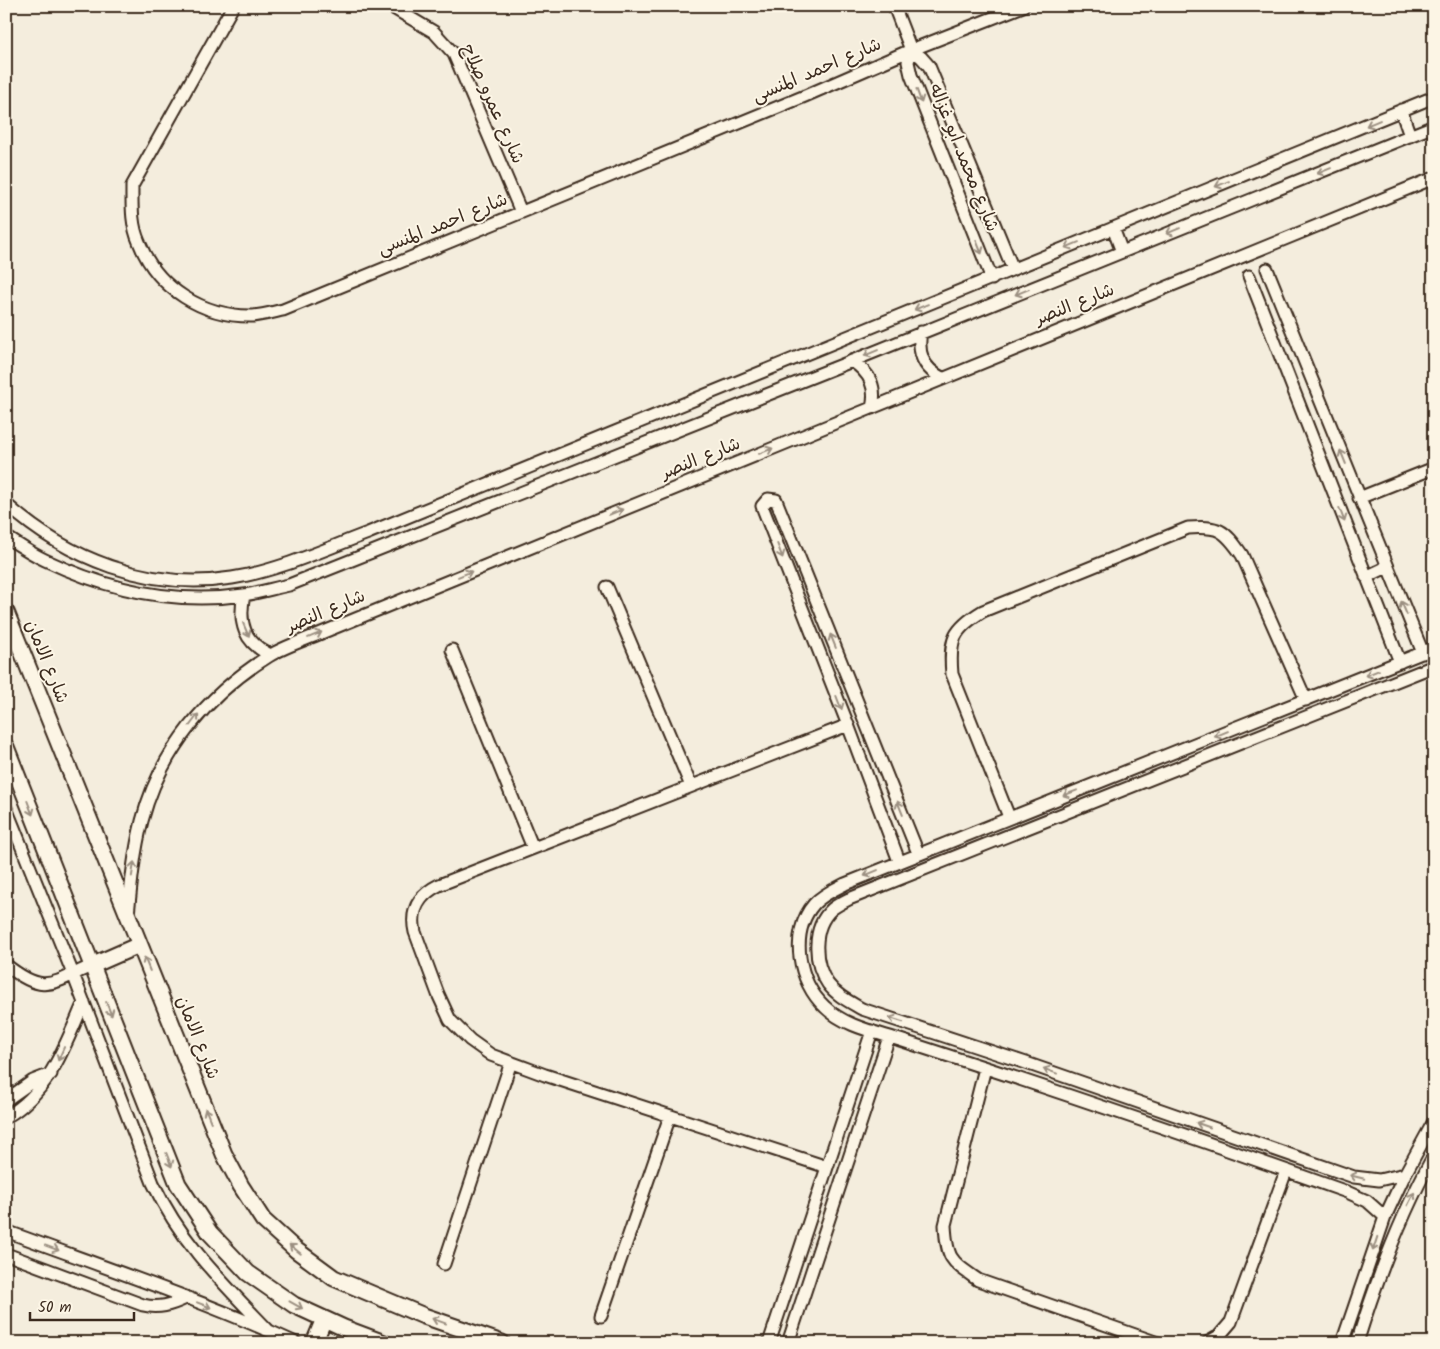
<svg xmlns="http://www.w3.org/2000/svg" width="1440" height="1349" viewBox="0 0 1440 1349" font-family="Kalam,'Playpen Sans Arabic',sans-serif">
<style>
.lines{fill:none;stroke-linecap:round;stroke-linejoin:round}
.street-casing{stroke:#3b2a1e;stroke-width:15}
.secondary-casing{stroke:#3b2a1e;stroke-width:19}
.street{stroke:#fcf5e5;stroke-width:11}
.secondary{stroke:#fcf5e5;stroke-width:15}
.oneway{stroke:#9c9082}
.labels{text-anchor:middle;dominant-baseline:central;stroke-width:4;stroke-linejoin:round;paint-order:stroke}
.street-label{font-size:18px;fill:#3b2a1e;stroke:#fcf5e5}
</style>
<rect width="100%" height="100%" fill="#f4eddd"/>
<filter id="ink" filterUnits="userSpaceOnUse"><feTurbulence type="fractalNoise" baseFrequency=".02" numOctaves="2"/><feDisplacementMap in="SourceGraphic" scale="10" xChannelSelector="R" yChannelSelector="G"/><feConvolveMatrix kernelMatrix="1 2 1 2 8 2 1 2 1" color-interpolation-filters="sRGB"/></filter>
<g filter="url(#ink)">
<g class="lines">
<defs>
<path id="street" d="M233 6 132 186C132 205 131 224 139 242 157 289 204 317 253 316 263 315 274 312 283 310L805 96 911 50 1023 6
M390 6 434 32 454 54 521 212
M894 6 911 50 921 57 929 66 1013 269
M911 50 908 62 911 75 992 279
M1401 110 1410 136
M1113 228 1122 252
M1267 269 1423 653
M1249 276 1400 662
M921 332C917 353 923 368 942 378
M852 361C870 373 877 387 872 408
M1359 498 1434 468
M6 504C67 559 149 591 232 578 278 571 325 549 368 533L1434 97
M6 537C19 545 32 554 45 560 108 590 175 605 244 595 259 593 274 588 289 585L852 361 1434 126
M1366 577 1387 567
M607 587 691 786
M244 595C238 623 244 642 270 655
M452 650 533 848
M6 808 73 974 153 1183C181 1243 223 1283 268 1330
M1009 817 952 674C949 640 953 629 983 611L1188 528C1219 526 1224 529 1242 555L1306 700
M899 861 848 725 762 506 768 499 776 500 918 853
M128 915C131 884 134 852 142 821 160 751 208 694 269 656 282 648 299 642 314 636L1434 178
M6 965C44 995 51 984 91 966
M985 1068 945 1225C947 1260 951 1261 978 1280L1158 1343
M6 1100 33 1081 51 1074
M6 1117C50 1092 65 1045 84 1002
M827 1167 545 1075 491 1055 470 1040 450 1020 438 994 415 932C410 910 419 895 439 885L848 725
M1405 1174 1379 1180 1354 1177 1026 1063 862 1009C850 1002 837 996 828 984 813 963 812 927 832 909 837 905 843 902 849 899L1434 666
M1385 1217 1367 1201 1347 1192C1226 1149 1105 1107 983 1067 955 1058 928 1049 900 1040 875 1032 844 1026 825 1007 798 982 789 933 814 904 822 895 835 889 845 884L1434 648
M6 1231C103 1267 202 1300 296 1343
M6 1254 143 1305C159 1309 171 1305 186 1298
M444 1264 511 1062
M601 1316 670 1116
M769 1343 872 1031
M788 1343 889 1037
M1207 1343 1219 1336 1231 1322 1286 1171
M1342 1343 1385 1217 1405 1174 1434 1121
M1357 1343C1377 1278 1401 1215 1434 1155"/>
<path id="secondary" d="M6 612 224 1154 241 1186 263 1220 296 1250 334 1278 424 1316 502 1343
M6 747 178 1184 210 1233 248 1273 294 1305 344 1328 384 1343
M91 966 139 945
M314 1343 324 1319"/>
</defs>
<use href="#street" class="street-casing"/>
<use href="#secondary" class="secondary-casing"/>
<use href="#street" class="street"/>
<use href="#secondary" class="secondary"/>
</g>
<defs><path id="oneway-shaft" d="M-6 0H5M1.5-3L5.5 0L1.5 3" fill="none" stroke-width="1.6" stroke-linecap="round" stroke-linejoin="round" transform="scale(1.25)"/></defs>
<g class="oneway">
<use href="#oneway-shaft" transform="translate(919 96) rotate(70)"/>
<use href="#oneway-shaft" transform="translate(1373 123) rotate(157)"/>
<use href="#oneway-shaft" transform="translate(1324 171) rotate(158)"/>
<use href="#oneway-shaft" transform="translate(1222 184) rotate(158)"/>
<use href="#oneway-shaft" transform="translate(1173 231) rotate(158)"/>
<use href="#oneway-shaft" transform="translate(1072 245) rotate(158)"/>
<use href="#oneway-shaft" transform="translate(979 247) rotate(68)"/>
<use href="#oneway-shaft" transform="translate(1022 292) rotate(158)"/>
<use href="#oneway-shaft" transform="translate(921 307) rotate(158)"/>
<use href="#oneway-shaft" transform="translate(871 353) rotate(157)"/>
<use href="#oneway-shaft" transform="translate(766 451) rotate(-22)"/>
<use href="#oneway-shaft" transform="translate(1343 457) rotate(-112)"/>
<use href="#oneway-shaft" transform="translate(616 512) rotate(-22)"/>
<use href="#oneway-shaft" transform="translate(1342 515) rotate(69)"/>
<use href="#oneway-shaft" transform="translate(780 551) rotate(69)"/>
<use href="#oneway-shaft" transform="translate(465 574) rotate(-22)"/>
<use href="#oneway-shaft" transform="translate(1404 608) rotate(-113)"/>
<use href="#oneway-shaft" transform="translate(246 630) rotate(67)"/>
<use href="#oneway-shaft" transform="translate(315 635) rotate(-23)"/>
<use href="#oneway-shaft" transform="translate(833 641) rotate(-112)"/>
<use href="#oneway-shaft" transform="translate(1372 673) rotate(158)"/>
<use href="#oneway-shaft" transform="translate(839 703) rotate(69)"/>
<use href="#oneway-shaft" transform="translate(194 720) rotate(-53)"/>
<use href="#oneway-shaft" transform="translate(1221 734) rotate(158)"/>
<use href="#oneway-shaft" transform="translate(1070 793) rotate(159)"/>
<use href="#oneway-shaft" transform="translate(30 808) rotate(69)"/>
<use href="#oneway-shaft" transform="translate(900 808) rotate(-112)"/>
<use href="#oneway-shaft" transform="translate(133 869) rotate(-81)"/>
<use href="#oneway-shaft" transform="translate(871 873) rotate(157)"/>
<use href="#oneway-shaft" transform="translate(147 964) rotate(-112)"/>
<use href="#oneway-shaft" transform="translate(109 1009) rotate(68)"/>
<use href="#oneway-shaft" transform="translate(896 1020) rotate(-162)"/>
<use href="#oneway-shaft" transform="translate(61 1054) rotate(114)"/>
<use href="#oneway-shaft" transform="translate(1050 1071) rotate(-160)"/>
<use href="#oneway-shaft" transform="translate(208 1115) rotate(-112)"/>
<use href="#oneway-shaft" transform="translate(1203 1125) rotate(-161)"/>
<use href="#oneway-shaft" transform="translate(169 1160) rotate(69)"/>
<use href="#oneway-shaft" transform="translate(1357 1177) rotate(-166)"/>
<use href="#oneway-shaft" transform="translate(1411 1199) rotate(-63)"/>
<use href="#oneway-shaft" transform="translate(1375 1244) rotate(108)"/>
<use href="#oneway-shaft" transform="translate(52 1248) rotate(20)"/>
<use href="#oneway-shaft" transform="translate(295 1249) rotate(-141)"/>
<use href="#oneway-shaft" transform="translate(204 1305) rotate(21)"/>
<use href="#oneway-shaft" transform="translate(296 1305) rotate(29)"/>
<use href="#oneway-shaft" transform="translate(439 1321) rotate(-160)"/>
</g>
</g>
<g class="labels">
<g class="street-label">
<text transform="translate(817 71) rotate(-23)">شارع احمد المنسى</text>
<text transform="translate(492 104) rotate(66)">شارع عمرو صلاح</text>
<text transform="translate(963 158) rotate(68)">شارع محمد ابو غزاله</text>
<text transform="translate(443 225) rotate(-22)">شارع احمد المنسى</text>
<text transform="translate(1075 305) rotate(-22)">شارع النصر</text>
<text transform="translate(701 459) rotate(-22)">شارع النصر</text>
<text transform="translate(326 612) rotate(-23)">شارع النصر</text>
<text transform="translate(46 662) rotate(68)">شارع الامان</text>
<text transform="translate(197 1038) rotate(68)">شارع الامان</text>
</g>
</g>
<rect width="1440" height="1349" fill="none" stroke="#fcf5e5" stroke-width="25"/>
<rect x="12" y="12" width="1415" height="1324" fill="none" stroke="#3b2a1e" stroke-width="2" filter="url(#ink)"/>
<path d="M30 1312v8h104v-8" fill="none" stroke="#3b2a1e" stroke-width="2.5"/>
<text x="38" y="1312" font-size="15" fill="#3b2a1e" stroke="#fcf5e5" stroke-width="4" paint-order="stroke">50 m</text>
</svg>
